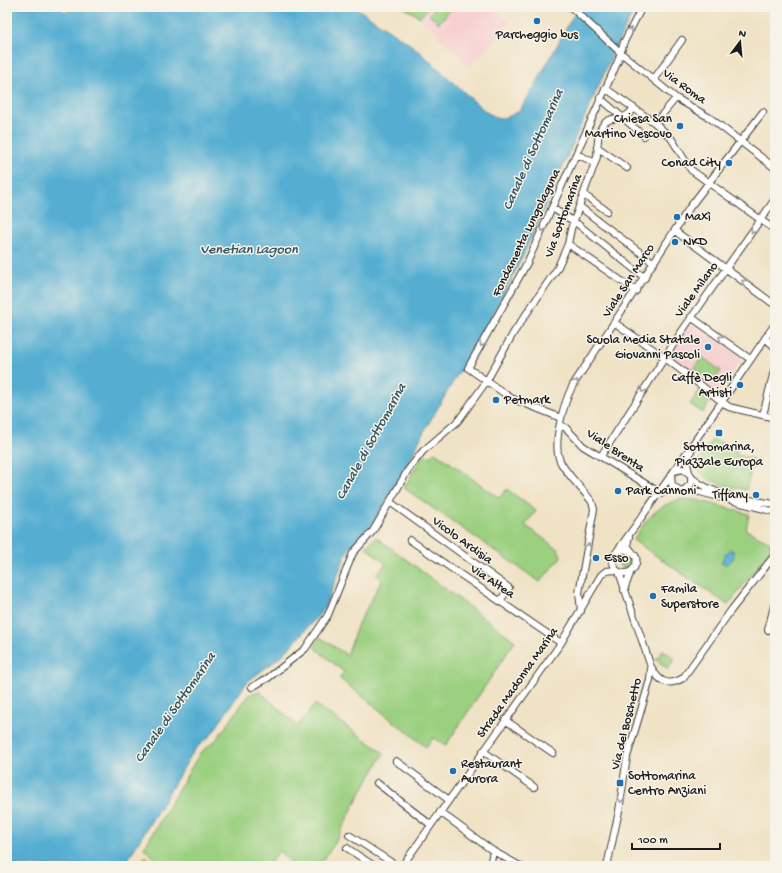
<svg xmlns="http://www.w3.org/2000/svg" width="782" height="873" viewBox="0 0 782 873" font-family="'Gochi Hand',sans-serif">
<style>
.built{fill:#f7cfd0}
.green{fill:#9cd081;stroke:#5c764e}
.water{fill:#55aed2;stroke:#386577}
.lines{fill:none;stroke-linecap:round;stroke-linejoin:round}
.minor-casing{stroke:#3c3a35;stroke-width:8}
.minor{stroke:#fff;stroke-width:6}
.oneway{stroke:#999}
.poi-dot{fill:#1f6fb2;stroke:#f7f3e8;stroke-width:1.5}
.labels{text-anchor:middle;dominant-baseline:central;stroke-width:3;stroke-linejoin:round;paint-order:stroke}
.poi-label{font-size:13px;fill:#1c1c1c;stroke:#f7f3e8;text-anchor:start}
.street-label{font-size:13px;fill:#1c1c1c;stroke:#f7f3e8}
.water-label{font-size:14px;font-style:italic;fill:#335665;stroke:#f7f3e8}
</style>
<rect width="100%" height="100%" fill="#f7f3e8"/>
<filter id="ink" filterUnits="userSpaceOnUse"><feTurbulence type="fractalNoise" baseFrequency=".025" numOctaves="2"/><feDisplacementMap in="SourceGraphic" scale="8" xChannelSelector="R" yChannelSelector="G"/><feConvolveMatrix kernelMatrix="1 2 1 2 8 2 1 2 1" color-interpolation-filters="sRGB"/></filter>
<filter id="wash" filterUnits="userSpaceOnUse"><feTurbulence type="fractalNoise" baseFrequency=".012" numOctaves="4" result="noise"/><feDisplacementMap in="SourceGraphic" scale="16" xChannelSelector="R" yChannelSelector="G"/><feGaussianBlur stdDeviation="0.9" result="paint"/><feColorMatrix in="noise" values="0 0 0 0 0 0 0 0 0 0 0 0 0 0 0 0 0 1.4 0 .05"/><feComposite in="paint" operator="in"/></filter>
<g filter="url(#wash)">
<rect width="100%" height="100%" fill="#f0e2c5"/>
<path class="built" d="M429 7H492L510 22 470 67 420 17Z
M691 323 742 358 717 394 670 359 673 347Z"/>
<path class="green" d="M403 7H429L420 17Z
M436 7H453L439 23 429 15Z
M702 357 721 371 712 383 694 369Z
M699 391 711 400 703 413 690 404Z
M712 440 737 446 736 454 754 459 746 490C729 485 703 484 696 465Z
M435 452 499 498 507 489 536 511 525 525 559 550 561 557 540 582 404 488 424 453 429 457Z
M682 499 697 500 749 514 746 530 772 543 771 549 728 605 633 540C648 518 655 506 682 499Z
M376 537 515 641 446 745 433 738 426 747 339 678 344 672 314 647 320 637 347 655 358 624 382 580 376 574 386 564 366 547Z
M618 561a6 6 0 1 1 12 0a6 6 0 1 1-12 0Z
M663 650 675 659 668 669 656 660Z
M259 691 298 726 315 704 384 753 357 799 335 843 319 866H294L279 851 268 866H162L144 848 200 753 216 740 249 695Z
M146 856 157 866H136Z"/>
<path class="water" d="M7 7H57L66 12 71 7H355L414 47 486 112 499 119 510 116 520 110 536 84 573 16 580 7H636L620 38 522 257 496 309 423 433 415 450 372 525 348 550 324 609 284 654 247 682 211 735 195 749 124 866H7Z
M730 549 733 551 734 558 727 564 721 563 725 554Z"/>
</g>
<g filter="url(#ink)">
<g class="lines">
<defs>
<path id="minor" d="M571 7 621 53 676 98 710 118 775 168
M654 79 682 40
M605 88 655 123
M600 98 644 136
M676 98 655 123 671 138 691 170 775 230
M597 147 627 168
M575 156H581L595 163
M584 195 607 211
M580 207 654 263
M552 208 575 222 645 278
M675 231 775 305
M568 244 636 291
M691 317 750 359
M615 323 664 357 729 407 775 418
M765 338 775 347
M763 415 775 367
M561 418 511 398 468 368 527 263 618 61 624 42 642 7
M560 425 566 428 583 446 659 492
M601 456 682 331 775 199
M674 471 683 469 691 475V484L684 490
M689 472 687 464 693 444
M671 476 672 485 679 490 700 492 775 512
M692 478C713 496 748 500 775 504
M658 495 664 492 676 489
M390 502 509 588 500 601
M629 537C628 540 627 543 628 546 630 550 634 553 636 557 638 564 633 573 625 573 621 573 619 572 616 570L612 561 617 552 625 549 633 553
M410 540 561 643
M615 554C670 479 722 401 775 324
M624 590 631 571
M581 611 579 593 594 509 592 502C582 488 569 477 561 463 551 445 564 402 573 385L690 207 763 112
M768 630 775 602
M652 668C659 682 668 687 683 678L732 609 774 556 775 550
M252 687 268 678 305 649 328 615 353 553 373 531 408 470 423 451 458 421 486 382 514 332 557 269 568 244 571 229 597 157C598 147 596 128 607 121 618 115 624 122 634 108
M505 720 553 753
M483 751 534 787
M396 761 449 800
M377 783 431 825
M440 812 493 851 520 866
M349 835 397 866
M347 848 374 866
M402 866 561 643 601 575 606 571 616 570
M490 866 493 851
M607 866 619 811 627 757 650 680 651 667 619 572"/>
</defs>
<use href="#minor" class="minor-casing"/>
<use href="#minor" class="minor"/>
</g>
<defs><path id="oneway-chevron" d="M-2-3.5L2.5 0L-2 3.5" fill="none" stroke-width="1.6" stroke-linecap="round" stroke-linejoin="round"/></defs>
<g class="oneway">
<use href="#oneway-chevron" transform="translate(630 30) rotate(-63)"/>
<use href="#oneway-chevron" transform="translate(543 229) rotate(114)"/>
<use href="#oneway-chevron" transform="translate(753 231) rotate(125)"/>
<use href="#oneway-chevron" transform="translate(744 282) rotate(-143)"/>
<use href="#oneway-chevron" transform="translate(721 338) rotate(-144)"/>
<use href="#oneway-chevron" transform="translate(482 344) rotate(120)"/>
<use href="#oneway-chevron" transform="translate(576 382) rotate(-57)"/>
<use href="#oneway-chevron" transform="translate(643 390) rotate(123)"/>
<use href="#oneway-chevron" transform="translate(588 546) rotate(-79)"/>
<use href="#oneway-chevron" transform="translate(621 800) rotate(98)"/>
</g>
</g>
<g class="poi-dot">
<circle cx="537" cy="21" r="4"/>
<circle cx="680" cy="126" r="4"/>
<circle cx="729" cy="163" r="4"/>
<circle cx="677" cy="217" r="4"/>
<circle cx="675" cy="242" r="4"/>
<circle cx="708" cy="347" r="4"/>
<circle cx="740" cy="385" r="4"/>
<circle cx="496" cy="400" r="4"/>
<rect x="715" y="429" width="8" height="8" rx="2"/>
<circle cx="618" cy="491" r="4"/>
<circle cx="756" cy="495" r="4"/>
<circle cx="596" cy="558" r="4"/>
<circle cx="653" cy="596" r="4"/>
<circle cx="453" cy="771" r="4"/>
<rect x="616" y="779" width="8" height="8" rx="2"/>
</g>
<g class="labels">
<g class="poi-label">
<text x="537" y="35" text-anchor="middle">Parcheggio bus</text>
<text x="672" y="119" text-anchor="end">Chiesa San<tspan x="672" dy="15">Martino Vescovo</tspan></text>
<text x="721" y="163" text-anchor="end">Conad City</text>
<text x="685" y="217">Maxì</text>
<text x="683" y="242">NKD</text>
<text x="700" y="340" text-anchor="end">Scuola Media Statale<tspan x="700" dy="15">Giovanni Pascoli</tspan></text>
<text x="732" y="378" text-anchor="end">Caffè Degli<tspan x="732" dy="15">Artisti</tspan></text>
<text x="504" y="400">Petmark</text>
<text x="719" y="447" text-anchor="middle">Sottomarina,<tspan x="719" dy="15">Piazzale Europa</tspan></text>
<text x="626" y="491">Park Cannoni</text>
<text x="748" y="495" text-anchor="end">Tiffany</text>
<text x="604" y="558">Esso</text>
<text x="661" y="589">Famila<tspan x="661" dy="15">Superstore</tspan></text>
<text x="461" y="764">Restaurant<tspan x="461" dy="15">Aurora</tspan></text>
<text x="628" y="776">Sottomarina<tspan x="628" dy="15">Centro Anziani</tspan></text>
</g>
<g class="street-label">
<text transform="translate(684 87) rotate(36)">Via Roma</text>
<text transform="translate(564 216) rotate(-70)">Via Sottomarina</text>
<text transform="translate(527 233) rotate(-64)">Fondamenta Lungolaguna</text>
<text transform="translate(629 281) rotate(-57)">Viale San Marco</text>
<text transform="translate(697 290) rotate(-54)">Viale Milano</text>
<text transform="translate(615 451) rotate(34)">Viale Brenta</text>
<text transform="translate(462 541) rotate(36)">Vicolo Ardisia</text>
<text transform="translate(492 582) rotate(34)">Via Altea</text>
<text transform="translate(518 683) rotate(-55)">Strada Madonna Marina</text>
<text transform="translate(627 724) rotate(-76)">Via del Boschetto</text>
</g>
<g class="water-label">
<text transform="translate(534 150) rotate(-66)">Canale di Sottomarina</text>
<text x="249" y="250">Venetian Lagoon</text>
<text transform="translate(372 442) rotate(-61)">Canale di Sottomarina</text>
<text transform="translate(176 708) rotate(-55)">Canale di Sottomarina</text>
</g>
</g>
<rect width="782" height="873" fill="none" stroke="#f7f3e8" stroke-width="24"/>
<g transform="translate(740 42) rotate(16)" stroke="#f7f3e8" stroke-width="3" paint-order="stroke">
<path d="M0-3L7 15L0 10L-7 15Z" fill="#1c1c1c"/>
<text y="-6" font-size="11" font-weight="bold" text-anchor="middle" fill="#1c1c1c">N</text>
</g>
<path d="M632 843v6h88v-6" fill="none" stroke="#1c1c1c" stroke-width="2"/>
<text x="638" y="843" font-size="12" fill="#1c1c1c" stroke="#f7f3e8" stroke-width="3" paint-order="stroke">100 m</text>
</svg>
